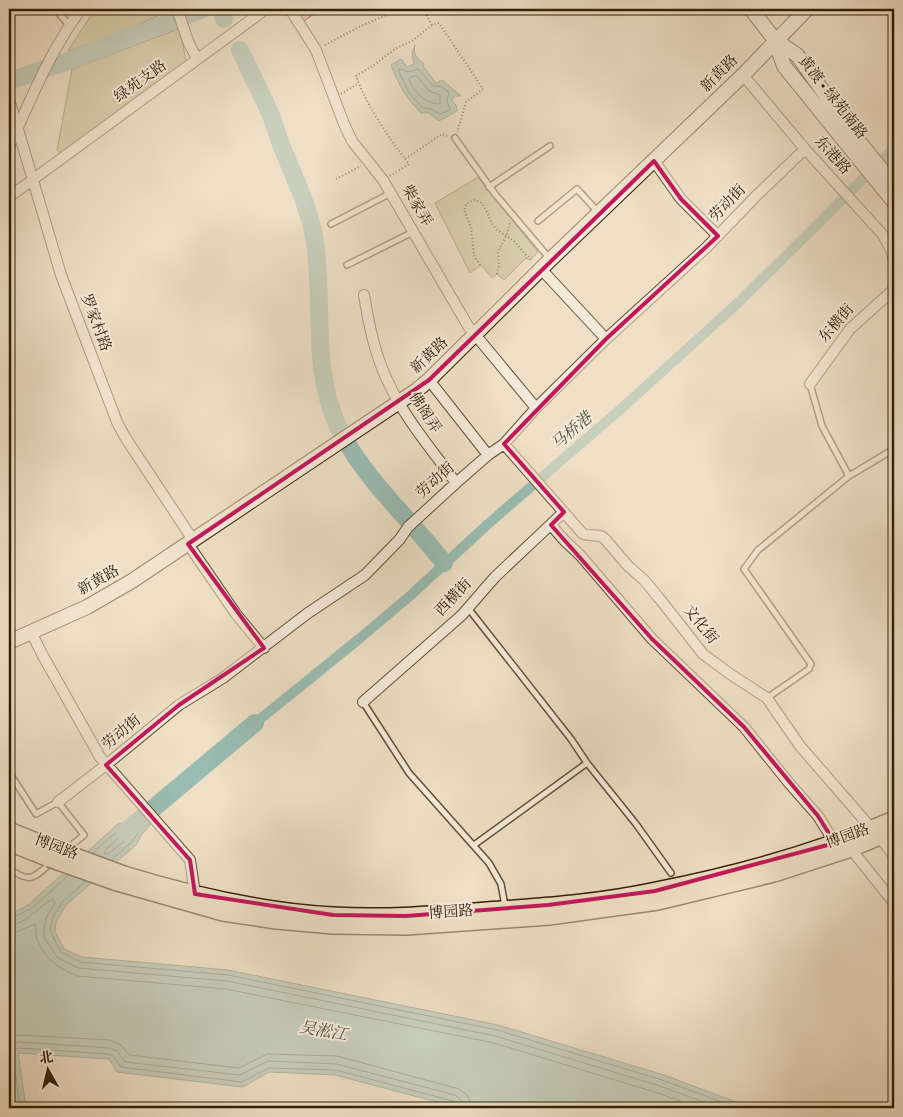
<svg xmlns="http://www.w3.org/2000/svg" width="903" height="1117" viewBox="0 0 903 1117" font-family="Vollkorn,'Noto Serif SC',serif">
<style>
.green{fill:#bec092;stroke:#78704c}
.water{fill:#99bdb2;stroke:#6f7e6d}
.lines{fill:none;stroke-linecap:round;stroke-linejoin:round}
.shore{stroke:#656e5c;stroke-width:1}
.canal{stroke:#99bdb2;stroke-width:10}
.river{stroke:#99bdb2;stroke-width:18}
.building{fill:#e9b0a2;stroke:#312005}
.lane-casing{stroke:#605035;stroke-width:8}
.street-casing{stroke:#605035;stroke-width:12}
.secondary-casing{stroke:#312005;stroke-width:16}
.primary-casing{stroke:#312005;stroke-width:18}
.path{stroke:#312005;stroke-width:2;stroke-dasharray:1 2.5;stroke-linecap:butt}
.lane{stroke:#f4eada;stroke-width:5}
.street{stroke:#f4eada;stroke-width:10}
.secondary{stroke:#f4eada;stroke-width:14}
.primary{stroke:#eedfc6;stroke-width:15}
.primary-bridge-casing{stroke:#312005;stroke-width:18;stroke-linecap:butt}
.primary-bridge{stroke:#eedfc6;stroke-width:15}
.marked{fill:none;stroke:#c2185b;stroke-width:4;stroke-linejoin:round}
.labels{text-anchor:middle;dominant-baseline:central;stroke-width:4;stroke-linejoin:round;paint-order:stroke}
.street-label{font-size:15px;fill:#312005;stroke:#f4eada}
.water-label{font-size:16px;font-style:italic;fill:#504f39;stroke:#f4eada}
</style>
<rect width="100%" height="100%" fill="#eedfc6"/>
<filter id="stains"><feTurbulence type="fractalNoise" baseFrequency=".004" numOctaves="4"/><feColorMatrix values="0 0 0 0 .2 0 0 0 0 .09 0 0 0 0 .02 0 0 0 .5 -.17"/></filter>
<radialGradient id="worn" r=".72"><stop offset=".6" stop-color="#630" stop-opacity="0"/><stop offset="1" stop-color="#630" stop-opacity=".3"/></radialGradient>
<path class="green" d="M95 9H173L126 30 69 51V49Z
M178 29 183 44 186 63 61 154 57 150 72 69Z
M478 177 538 252 530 260 526 258 504 280 497 274 492 278 481 265 470 273 435 203Z"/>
<path class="water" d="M415 45C413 54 416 58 424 64L423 66 436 83 442 80 461 96H454L452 101 456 105 457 111 439 121 429 113H421C406 97 399 86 391 65L401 59 407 67 414 64 412 53Z
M140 812 150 825 142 834 136 845 67 904 56 921 55 932 64 949 82 957 228 970 498 1025 664 1075 752 1108H460L335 1075 269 1072 243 1087 117 1072 109 1059 18 1053 26 1108H9V915L28 905 118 824 125 823Z"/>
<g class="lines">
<path class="shore" d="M400 69 408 72 418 69 433 86 443 87 449 93 447 101 450 110 440 114 431 109 423 108 409 93 399 72Z
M417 76 429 91 440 95V104C426 104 414 93 409 79L411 77Z
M122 835H126L127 839 108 854H105V851Z
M93 853C103 844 113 832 126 828 131 826 135 821 140 820L143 826 132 842 111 860
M86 881 63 901 52 919 50 931 61 952 80 962 228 975 497 1030 662 1080 738 1108
M9 919 31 909 69 875
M9 925C28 924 38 906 53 899L55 903 46 918 44 931V937L57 957 78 968 227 981 495 1036 660 1086 720 1108
M9 933 16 932 35 924C37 929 35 934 37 939 45 959 59 969 78 976L226 989 494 1043 658 1093 699 1108
M9 1037 20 1035 110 1040 121 1045 129 1055 239 1068 267 1054 337 1056 459 1089 468 1096 471 1108
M9 1047 13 1043 20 1042 110 1048 117 1051 125 1062 240 1075 268 1061 336 1064 455 1095 461 1100 463 1108
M20 1108 13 1054 14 1050 19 1048 109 1054 113 1056 121 1067 241 1082 269 1068 336 1070 453 1101 456 1104 457 1108"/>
<path class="canal" d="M255 723 359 639 411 595 488 524 623 407 739 302 894 148"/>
<path class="river" d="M220 9 224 19
M240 50C250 72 261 93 271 115 275 126 278 137 282 147 294 177 308 205 314 236 325 300 310 366 338 426 363 479 409 517 444 563
M9 81 71 60 203 9
M125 832 255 723"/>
</g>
<path class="building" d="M295 9H321L304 21Z"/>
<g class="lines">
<defs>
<path id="lane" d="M55 9 69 25
M455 138 495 194 550 259
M489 187 550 146
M538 221 577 189 598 212
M331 224 391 193
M347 265 413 232
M810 384 822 426 849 476
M468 608 571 739 587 763
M767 698 809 669 811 664 744 569 758 550 849 476 894 449
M363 702 409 773 489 863 501 884 505 906
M9 772 36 814 58 802 84 835 67 849
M474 845 587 763 636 824 671 873
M9 869C31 883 32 879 51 863"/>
<path id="street" d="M177 9 188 41 197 59
M290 9 316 50 344 124 352 141 383 180 468 326 536 408
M743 75 805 149 883 235 891 250 894 260
M9 99 61 275 117 422 125 437 193 540
M9 147C31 99 50 51 81 9
M654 161 681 199 718 236
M9 197 266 9
M541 269 606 339
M364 295C369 325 375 356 389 384 406 420 433 451 456 483
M429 380 488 455
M810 384 850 329 892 291 894 290
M504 444 582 533C590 538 598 532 605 539L628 566 644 580 659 598 703 654 730 674 767 698 800 746 872 829
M551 525 564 540 580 555 652 639 744 727 789 783 818 816 835 843
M188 544 236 614 264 648
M31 632 42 654 100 757 190 860 195 894
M363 702 462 615 495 577 564 512
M58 802 106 765 179 705 223 678 308 613 365 575 400 539 408 527 456 483 488 455 504 444 536 408 606 339 707 247 757 195 805 149
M880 837 894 856
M851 849 894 903"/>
<path id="secondary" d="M751 9 775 40 784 66 894 202
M775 40 797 55 860 143 894 185
M9 642 87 607 132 581 417 390 429 380 550 260 743 75 807 9"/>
<path id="primary" d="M9 830 59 850
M9 843 49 859
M124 874C192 895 262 911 333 915 384 918 436 914 487 910 543 906 601 902 656 890 737 874 818 852 894 819
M114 882 223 913 276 921 333 926 407 927 549 917 658 902 774 874 851 849 894 831"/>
</defs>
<use href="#lane" class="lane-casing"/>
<use href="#street" class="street-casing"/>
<use href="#secondary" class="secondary-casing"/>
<use href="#primary" class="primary-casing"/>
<path class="path" d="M403 9H406
M423 9 432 25 439 23 483 89 466 102 457 132
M432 25 412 41 395 49 374 65 356 76C367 106 386 133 405 159L442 134 447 136
M325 45 359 27 400 9
M341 94 359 83
M390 176 409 164 405 159
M336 179 361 166
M480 265 474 256 471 227 464 210 466 204 473 200C487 201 486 216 494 226 500 234 509 236 516 243 521 249 525 255 532 260
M497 274 499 266 498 252 507 234 510 222"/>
<use href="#lane" class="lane"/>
<use href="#street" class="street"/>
<use href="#secondary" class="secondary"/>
<use href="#primary" class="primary"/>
<defs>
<path id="primary-bridge" d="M59 850 124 874
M49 859 114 882"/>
</defs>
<use href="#primary-bridge" class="primary-bridge-casing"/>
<use href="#primary-bridge" class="primary-bridge"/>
</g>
<path d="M0 0H903V1117H0ZM654 161 681 199 718 236 606 339 504 444 564 512 551 525 652 639 744 727 818 816 835 843 655 891 548 905 406 916 333 915 195 894 190 860 106 765 179 705 264 648 188 544 429 380Z" fill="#eedfc6" fill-opacity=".55" fill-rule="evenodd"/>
<path class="marked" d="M654 161 681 199 718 236 606 339 504 444 564 512 551 525 652 639 744 727 818 816 835 843 655 891 548 905 406 916 333 915 195 894 190 860 106 765 179 705 264 648 188 544 429 380Z"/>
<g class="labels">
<g class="street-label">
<text transform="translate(720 74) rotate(-45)">新黄路</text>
<text transform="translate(141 82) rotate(-36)">绿苑支路</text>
<text transform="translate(832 98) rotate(52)">黄渡 • 绿苑南路</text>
<text transform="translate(832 156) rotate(48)">东港路</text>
<text transform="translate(728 204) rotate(-46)">劳动街</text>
<text transform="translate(416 206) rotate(60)">柴家弄</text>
<text transform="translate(95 323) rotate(69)">罗家村路</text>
<text transform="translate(837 324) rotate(-49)">东横街</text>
<text transform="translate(430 356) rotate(-43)">新黄路</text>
<text transform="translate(424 413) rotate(57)">佛阁弄</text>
<text transform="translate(436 481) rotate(-42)">劳动街</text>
<text transform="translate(99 581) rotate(-29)">新黄路</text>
<text transform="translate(454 598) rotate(-47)">西横街</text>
<text transform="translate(700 625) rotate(51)">文化街</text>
<text transform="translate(122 733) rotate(-40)">劳动街</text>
<text transform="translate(848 837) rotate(-20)">博园路</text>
<text transform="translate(56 848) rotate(21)">博园路</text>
<text transform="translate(451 913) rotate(-4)">博园路</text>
</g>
<g class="water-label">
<text transform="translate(572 432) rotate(-41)">马桥港</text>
<text transform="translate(323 1032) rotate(10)">吴淞江</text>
</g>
</g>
<rect width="903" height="1117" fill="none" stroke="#eedfc6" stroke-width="30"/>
<rect x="10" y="10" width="883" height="1097" fill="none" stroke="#312005" stroke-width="2.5"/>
<rect x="15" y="15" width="873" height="1087" fill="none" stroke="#312005"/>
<g transform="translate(48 1070) rotate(352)" stroke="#f4eada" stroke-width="4" paint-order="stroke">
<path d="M0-4L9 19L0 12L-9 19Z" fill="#312005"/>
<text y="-8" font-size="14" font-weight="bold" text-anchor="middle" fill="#312005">北</text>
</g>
<rect width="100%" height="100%" filter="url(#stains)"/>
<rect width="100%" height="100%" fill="url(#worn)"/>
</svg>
